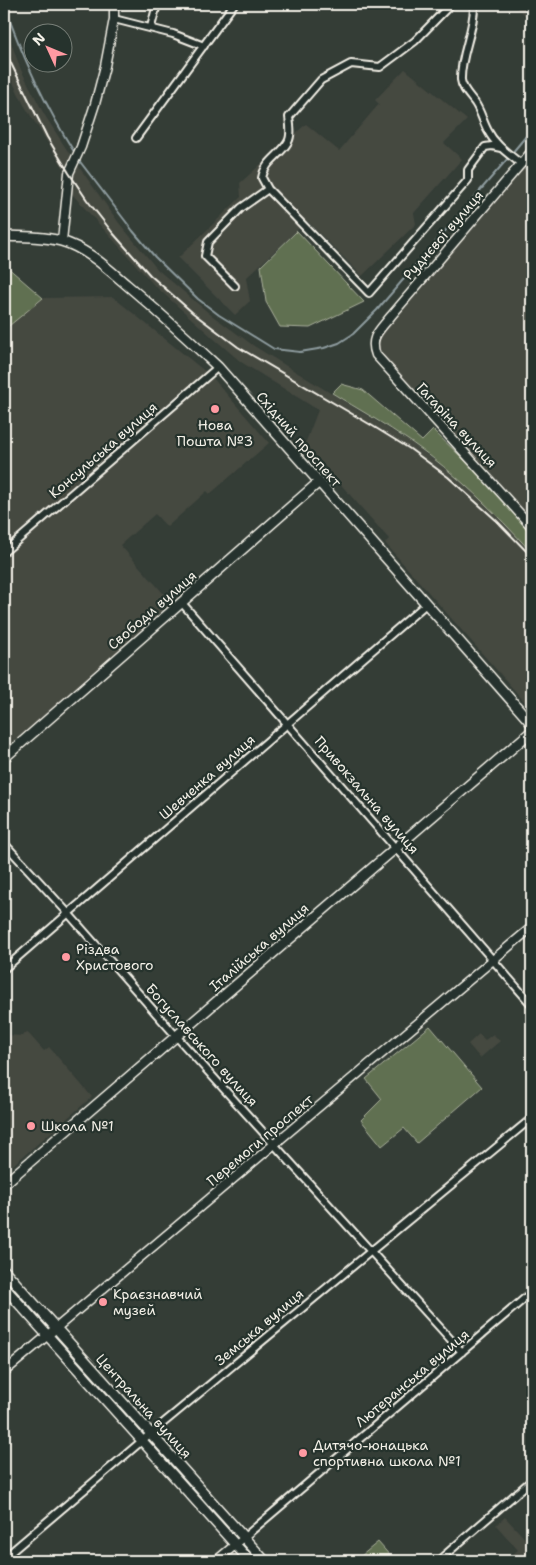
<svg xmlns="http://www.w3.org/2000/svg" width="536" height="1565" viewBox="0 0 536 1565" font-family="'Shantell Sans',sans-serif">
<style>
.built{fill:#454840}
.green{fill:#617051;stroke:#aab09c}
.lines{fill:none;stroke-linecap:round;stroke-linejoin:round}
.stream{stroke:#8e9c9f;stroke-width:2}
.minor-casing{stroke:#f4f1e8;stroke-width:10}
.tertiary-casing{stroke:#f4f1e8;stroke-width:11}
.secondary-casing{stroke:#f4f1e8;stroke-width:12}
.minor{stroke:#26332d;stroke-width:6}
.tertiary{stroke:#26332d;stroke-width:8}
.secondary{stroke:#26332d;stroke-width:9}
.rail{stroke:#f4f1e8;stroke-width:2}
.poi-dot{fill:#ff9aa2;stroke:#26332d;stroke-width:2}
.labels{text-anchor:middle;dominant-baseline:central;stroke-width:4.5;stroke-linejoin:round;paint-order:stroke}
.street-label{font-size:14px;fill:#f4f1e8;stroke:#26332d}
.poi-label{font-size:14px;fill:#f4f1e8;stroke:#26332d;text-anchor:start}
</style>
<rect width="100%" height="100%" fill="#343d36"/>
<filter id="ink" filterUnits="userSpaceOnUse"><feTurbulence type="fractalNoise" baseFrequency=".02" numOctaves="2"/><feDisplacementMap in="SourceGraphic" scale="10" xChannelSelector="R" yChannelSelector="G"/><feConvolveMatrix kernelMatrix="1 2 1 2 8 2 1 2 1" color-interpolation-filters="sRGB"/></filter>
<g filter="url(#ink)">
<path class="built" d="M512 4H532V21Z
M4 23 21 70 44 114 69 153 119 223 158 270 210 314 254 346 410 442 451 473 500 517 532 553V706L530 708 385 543 389 539 305 444 318 410 241 362 212 337 153 284 72 194 70 191 75 186 24 105 7 70 4 62Z
M405 69 467 120 444 143 462 159 414 213 416 224 362 276 307 221 246 278 250 301 235 315 178 258 241 197 240 183 306 124 339 151 379 104 375 100Z
M532 155V520L379 351 376 345 377 338Z
M113 297 212 377 269 443 210 494 207 491 167 527 155 514 120 545 173 604 4 754V330L43 298Z
M4 1030 8 1035 22 1036 27 1032 44 1051 49 1047 92 1097 12 1166 4 1156Z
M479 1034 485 1040 493 1034 500 1041 480 1058 468 1044Z
M505 1517 532 1546V1561H505L518 1550 496 1525Z"/>
<path class="green" d="M297 231 364 302 310 328 280 327 266 302 261 266Z
M6 266 43 298 4 330V268Z
M341 384 363 390 422 441 433 430 485 480 532 534V553C495 512 456 473 411 442 385 424 358 409 332 393Z
M430 1026 482 1087 417 1143 404 1128 382 1146 361 1120 382 1099 366 1079Z
M378 1542 392 1558 388 1561H355Z"/>
<g class="lines">
<path class="stream" d="M4 4C22 57 46 107 76 155
M512 153 532 129
M78 159 133 231 155 257 198 299 219 315 274 349 300 352 324 348 339 343 353 334 377 310 509 157"/>
<defs>
<path id="minor" d="M474 4C475 30 460 55 461 80 462 89 470 96 475 103 481 112 483 122 488 131 495 145 509 154 521 164
M114 19 173 34 204 46
M151 27 157 4
M136 138 234 4
M268 189 262 178C265 161 280 156 288 142 292 135 290 125 289 117L321 80 351 64 380 67 415 41 451 4
M235 286 205 256 208 242 241 208 268 189 369 293 468 180V170L485 147 492 146 501 148
M4 552 218 367
M182 603 532 1005
M4 843 68 913 176 1036 462 1352
M4 969 426 604
M235 1545 532 1292
M4 1558 150 1434 532 1118
M438 1561 532 1480"/>
<path id="tertiary" d="M532 151 391 316C380 330 369 337 376 355L532 527
M62 241 69 173 81 147 95 104 105 66 114 19V4
M4 1372 532 927
M216 1561 235 1545"/>
<path id="secondary" d="M4 236C23 237 43 236 61 241 86 248 107 268 127 285 158 311 188 339 218 367L532 724
M4 758 319 482
M4 1184 532 731
M4 1270 265 1561
M4 1287 250 1561"/>
</defs>
<use href="#minor" class="minor-casing"/>
<use href="#tertiary" class="tertiary-casing"/>
<use href="#secondary" class="secondary-casing"/>
<use href="#minor" class="minor"/>
<use href="#tertiary" class="tertiary"/>
<use href="#secondary" class="secondary"/>
<path class="rail" d="M4 49 47 137 69 173 87 200 112 232 150 275 193 313 238 347 371 425 410 449 448 477 497 521 532 557"/>
</g>
</g>
<g class="poi-dot">
<circle cx="215" cy="409" r="5"/>
<circle cx="66" cy="957" r="5"/>
<circle cx="31" cy="1126" r="5"/>
<circle cx="103" cy="1302" r="5"/>
<circle cx="303" cy="1453" r="5"/>
</g>
<g class="labels">
<g class="street-label">
<text transform="translate(443 235) rotate(-49)">Руднєвої вулиця</text>
<text transform="translate(457 425) rotate(47)">Гагаріна вулиця</text>
<text transform="translate(299 439) rotate(49)">Східний проспект</text>
<text transform="translate(103 450) rotate(-41)">Консульська вулиця</text>
<text transform="translate(152 610) rotate(-41)">Свободи вулиця</text>
<text transform="translate(207 777) rotate(-41)">Шевченка вулиця</text>
<text transform="translate(367 795) rotate(49)">Привокзальна вулиця</text>
<text transform="translate(259 947) rotate(-41)">Італійська вулиця</text>
<text transform="translate(202 1045) rotate(48)">Богуславського вулиця</text>
<text transform="translate(260 1140) rotate(-40)">Перемоги проспект</text>
<text transform="translate(259 1327) rotate(-40)">Земська вулиця</text>
<text transform="translate(412 1378) rotate(-40)">Лютеранська вулиця</text>
<text transform="translate(144 1406) rotate(48)">Центральна вулиця</text>
</g>
<g class="poi-label">
<text x="215" y="425" text-anchor="middle">Нова<tspan x="215" dy="16">Пошта №3</tspan></text>
<text x="76" y="949">Різдва<tspan x="76" dy="16">Христового</tspan></text>
<text x="41" y="1126">Школа №1</text>
<text x="113" y="1294">Краєзнавчий<tspan x="113" dy="16">музей</tspan></text>
<text x="313" y="1445">Дитячо-юнацька<tspan x="313" dy="16">спортивна школа №1</tspan></text>
</g>
</g>
<rect width="536" height="1565" fill="none" stroke="#26332d" stroke-width="20"/>
<rect x="10" y="10" width="516" height="1545" fill="none" stroke="#f4f1e8" stroke-width="2" filter="url(#ink)"/>
<g transform="translate(48 48) rotate(314)"><circle r="24" fill="#26332d" stroke="#787f78"/>
<path d="M0-4L9 19L0 12L-9 19Z" fill="#ff9aa2"/>
<text y="-8" font-size="14" font-weight="bold" text-anchor="middle" fill="#f4f1e8">N</text>
</g>
</svg>
